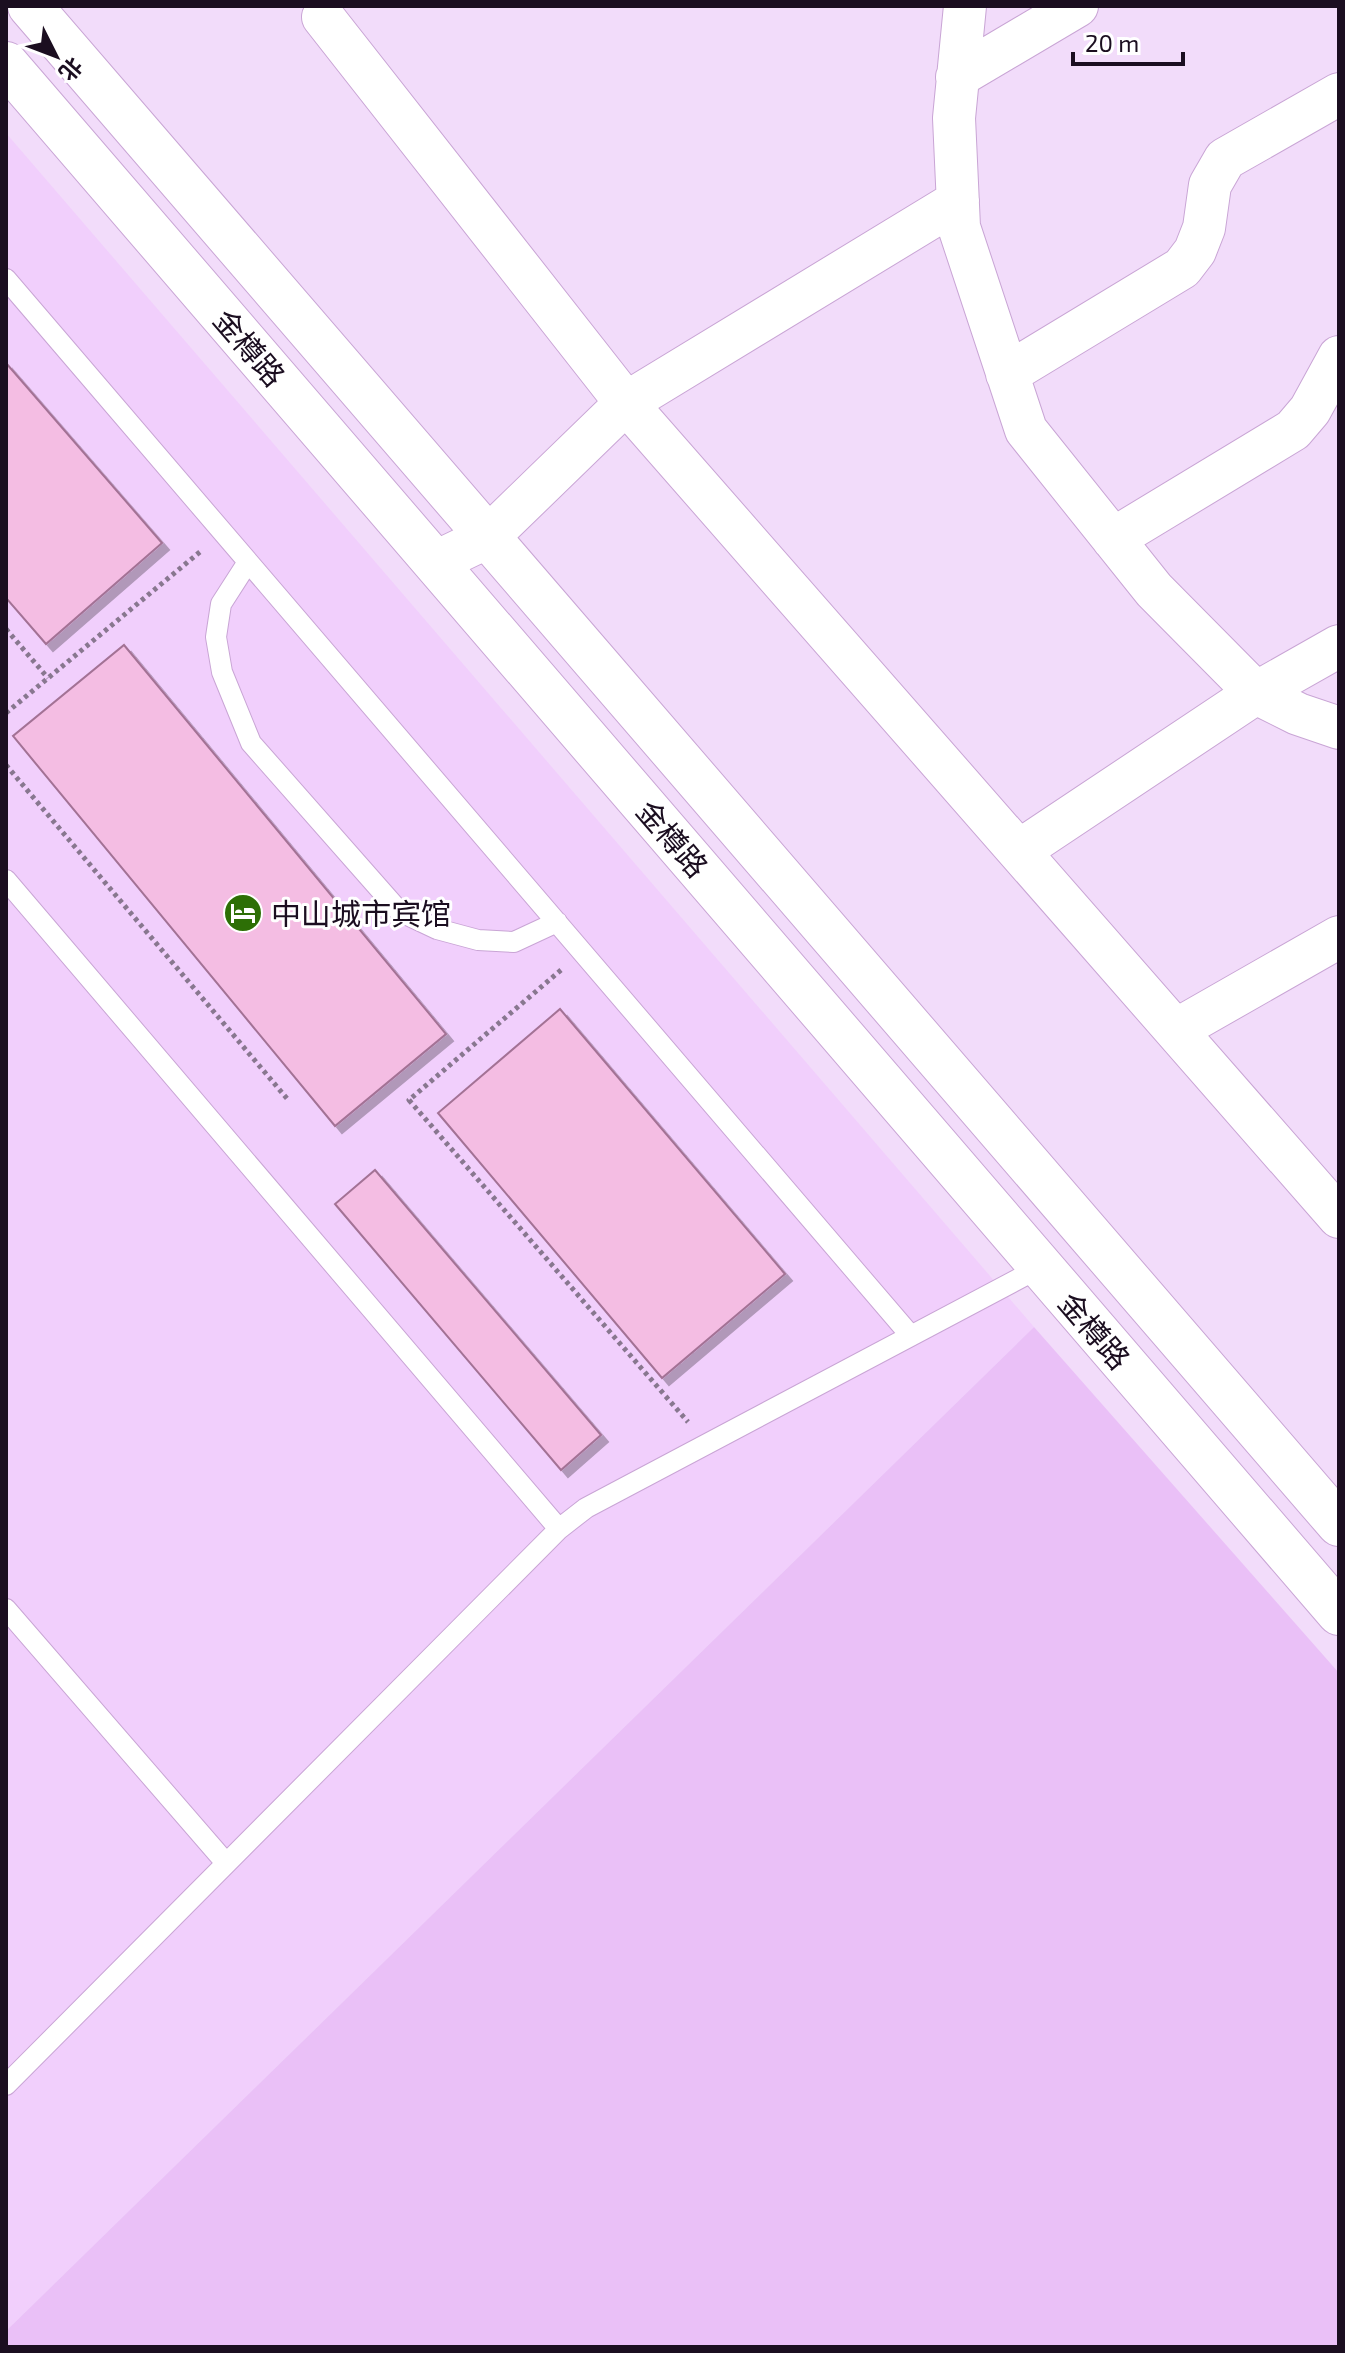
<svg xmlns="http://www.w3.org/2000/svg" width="1345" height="2353" viewBox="0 0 1345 2353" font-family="'Exo 2','Noto Sans SC',sans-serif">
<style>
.built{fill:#f1cffc}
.green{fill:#eac0f7}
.building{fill:#f4bde3;stroke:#a37295;stroke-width:2;filter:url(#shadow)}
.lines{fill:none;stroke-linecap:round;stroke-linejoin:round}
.service-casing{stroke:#c9a5d5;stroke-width:22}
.minor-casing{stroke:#c9a5d5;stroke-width:44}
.secondary-casing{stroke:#c9a5d5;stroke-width:46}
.path{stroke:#88778f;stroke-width:5;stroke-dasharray:4 4;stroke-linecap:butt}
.service{stroke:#fff;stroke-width:20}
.minor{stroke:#fff;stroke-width:42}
.secondary{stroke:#fff;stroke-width:44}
.labels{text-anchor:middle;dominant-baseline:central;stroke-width:6;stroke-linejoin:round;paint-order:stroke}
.street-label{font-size:30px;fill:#1b0e20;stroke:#fff}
.poi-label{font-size:30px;fill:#1b0e20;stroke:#fff;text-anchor:start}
</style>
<defs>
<filter id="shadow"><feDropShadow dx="7" dy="7" stdDeviation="0" flood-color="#0004"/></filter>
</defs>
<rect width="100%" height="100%" fill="#f2dcfa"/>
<path class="built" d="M6 133 1034 1327 6 2331Z"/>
<path class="green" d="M1034 1327 1339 1673V2347H6V2331Z"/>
<path class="building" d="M6 363 162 543 46 644 6 598Z
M124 645 446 1034 335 1126 13 736Z
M560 1009 785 1274 662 1378 438 1113Z
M375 1170 601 1435 561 1470 335 1204Z"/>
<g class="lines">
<defs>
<path id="service" d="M6 279 911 1336
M248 562 221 604 216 637 222 672 251 743 399 911 437 929 478 940 514 942 557 922
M6 880 559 1529 586 1508 1041 1267
M6 1609 226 1863
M6 2085 559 1529"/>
<path id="minor" d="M965 6 954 118 959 227 1026 430 1154 590 1256 693 1298 714 1339 728
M323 17 626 403 1339 1217
M957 77 1077 6
M1007 374 1182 268 1195 251 1204 228 1210 185 1225 159 1339 94
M1113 539 1293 430 1310 410 1339 357
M436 562 488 537 626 403 958 201
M1019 851 1256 693 1339 646
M1176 1030 1339 937"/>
<path id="secondary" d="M30 6 1339 1524
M6 64 1339 1613"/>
</defs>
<use href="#service" class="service-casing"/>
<use href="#minor" class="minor-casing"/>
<use href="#secondary" class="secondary-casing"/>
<path class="path" d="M6 629 48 678
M6 713 201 551
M6 765 289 1101
M561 970 409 1100 688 1422"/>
<use href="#service" class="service"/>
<use href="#minor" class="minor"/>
<use href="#secondary" class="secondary"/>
</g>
<defs>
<symbol id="hotel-disc" viewBox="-11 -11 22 22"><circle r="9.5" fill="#2d6f06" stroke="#fff"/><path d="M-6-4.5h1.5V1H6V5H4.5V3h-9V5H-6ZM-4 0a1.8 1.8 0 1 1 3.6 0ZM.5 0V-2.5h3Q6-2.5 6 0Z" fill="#fff"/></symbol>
</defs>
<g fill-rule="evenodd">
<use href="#hotel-disc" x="221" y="891" width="44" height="44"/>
</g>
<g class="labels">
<g class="street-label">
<text transform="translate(250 347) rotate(49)">金樽路</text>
<text transform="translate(673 838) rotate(49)">金樽路</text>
<text transform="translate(1095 1330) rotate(49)">金樽路</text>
</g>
<g class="poi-label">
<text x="271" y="913">中山城市宾馆</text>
</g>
</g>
<rect width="1345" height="2353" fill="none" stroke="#1b0e20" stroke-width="16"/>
<g transform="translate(56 56) rotate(132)" stroke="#ffffff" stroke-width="6" paint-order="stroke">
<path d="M0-6L14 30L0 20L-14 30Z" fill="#1b0e20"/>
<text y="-12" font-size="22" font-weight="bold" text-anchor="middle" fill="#1b0e20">北</text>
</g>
<path d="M1073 52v12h110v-12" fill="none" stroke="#1b0e20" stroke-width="4"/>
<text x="1085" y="52" font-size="24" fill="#1b0e20" stroke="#ffffff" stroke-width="6" paint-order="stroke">20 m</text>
</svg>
